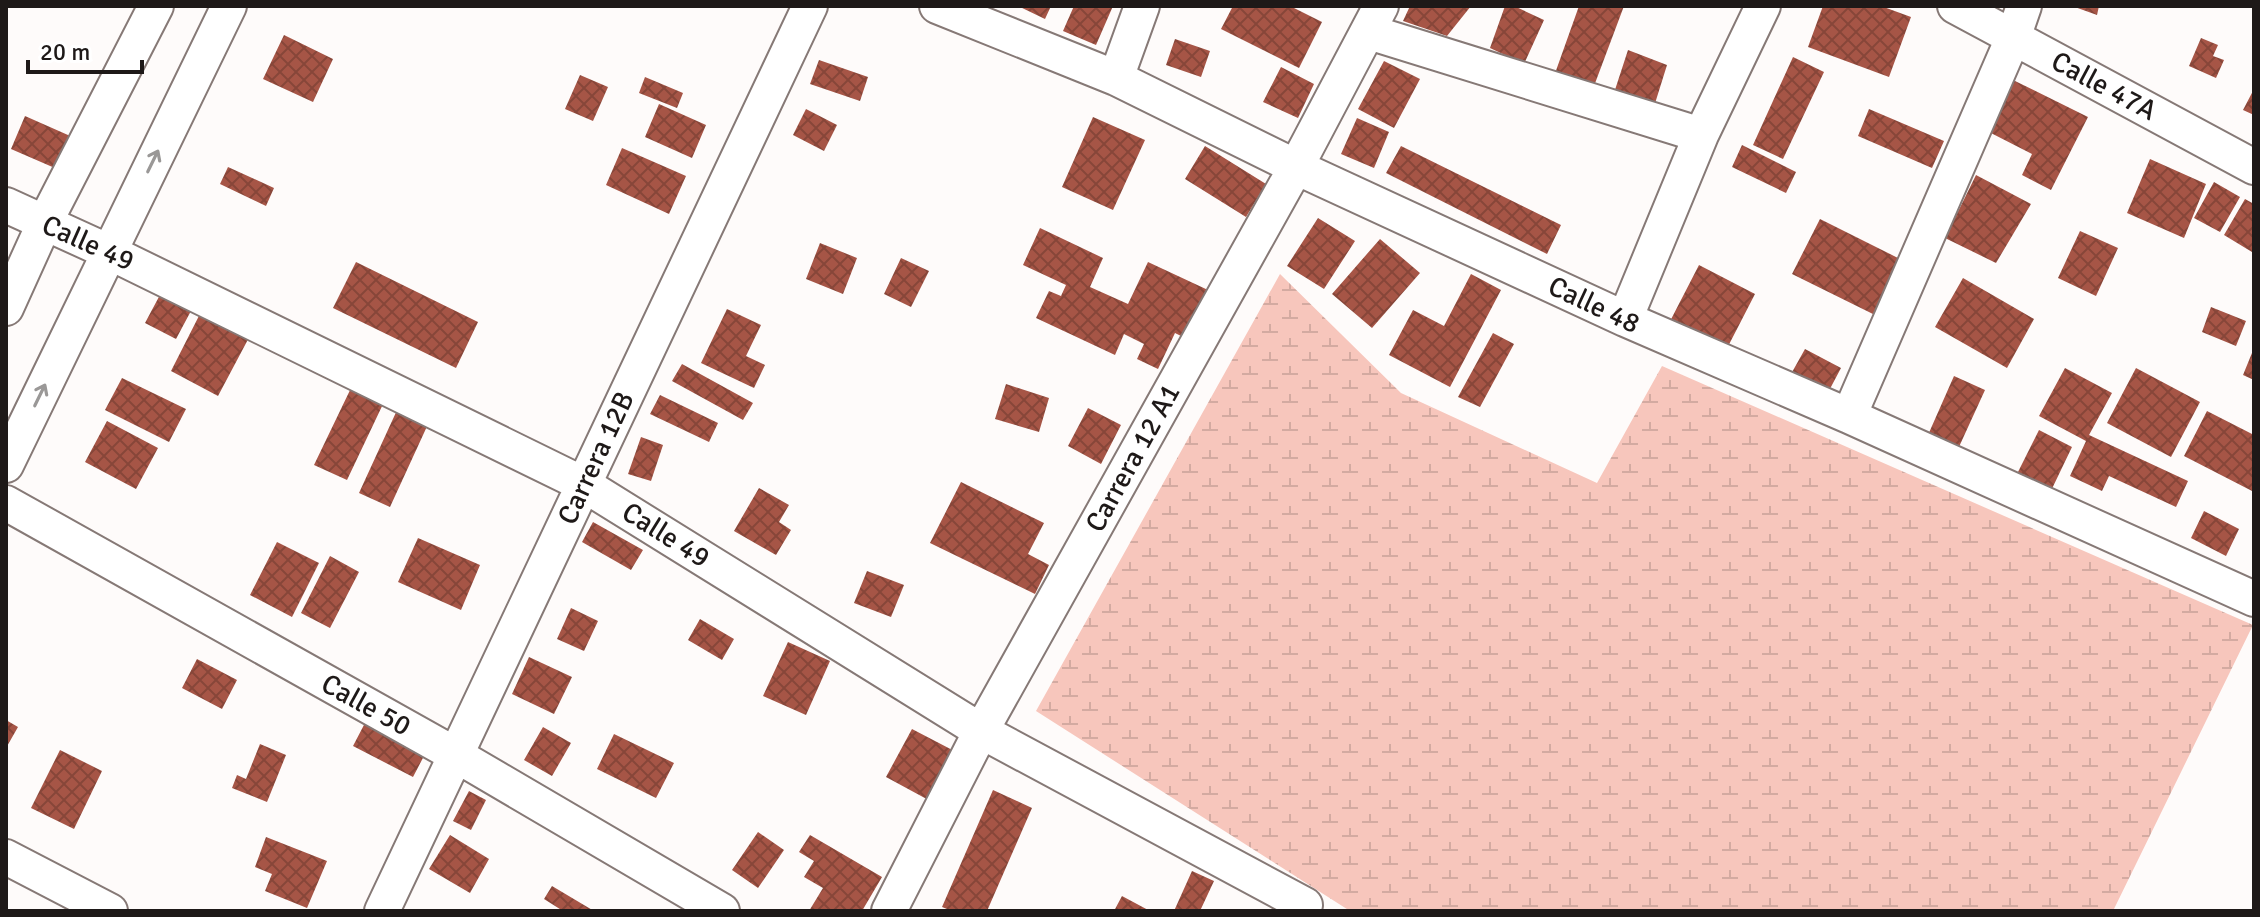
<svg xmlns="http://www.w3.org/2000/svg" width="2260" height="917" viewBox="0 0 2260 917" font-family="Signika,sans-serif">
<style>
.wetland{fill:url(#wetland-marsh)}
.building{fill:url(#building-cross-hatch)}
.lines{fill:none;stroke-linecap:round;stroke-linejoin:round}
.minor-casing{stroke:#867976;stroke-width:38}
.minor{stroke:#fff;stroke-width:34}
.oneway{stroke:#9a9897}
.labels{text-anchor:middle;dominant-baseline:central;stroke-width:7;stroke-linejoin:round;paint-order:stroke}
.street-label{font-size:28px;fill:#1e1918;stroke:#fff}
</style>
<defs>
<pattern id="wetland-marsh" width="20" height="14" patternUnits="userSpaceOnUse" patternTransform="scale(2)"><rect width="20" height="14" fill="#f7c6bc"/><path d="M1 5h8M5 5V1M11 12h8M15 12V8" fill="none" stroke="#d3aaa1"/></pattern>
<pattern id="building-cross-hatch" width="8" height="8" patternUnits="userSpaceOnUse" patternTransform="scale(2)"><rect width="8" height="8" fill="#a65546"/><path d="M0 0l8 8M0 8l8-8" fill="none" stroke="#874639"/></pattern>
</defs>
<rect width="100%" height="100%" fill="#fefbfa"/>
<path class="wetland" d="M1280 274 1401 393 1597 483 1662 366 2253 625 2113 911H1350L1036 711Z"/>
<path class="building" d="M1018 6H1051L1045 19Z
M1074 6H1113L1096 45 1063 31Z
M1233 6H1290L1322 22 1299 68 1221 29Z
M1410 6H1471L1447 36 1403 21Z
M1505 6H1514L1544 20 1524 64 1490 48Z
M1579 6H1624L1591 94 1553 79Z
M1823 6H1881L1911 17 1889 77 1808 47Z
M2072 6H2099L2097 15Z
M284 35 333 59 313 102 263 79Z
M2201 38 2218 45 2213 56 2224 60 2216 78 2189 66Z
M1175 39 1210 51 1201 77 1166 65Z
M1628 50 1667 65 1652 113 1613 96Z
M1793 57 1824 72 1783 159 1753 145Z
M819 60 868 77 860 101 810 84Z
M1384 61 1420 79 1394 128 1358 109Z
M1281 67 1314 84 1298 118 1263 102Z
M580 75 608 87 593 121 565 109Z
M645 77 683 93 677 108 639 93Z
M2013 80 2088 117 2051 190 2022 175 2032 154 1987 131Z
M2254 89V115L2243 110Z
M659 104 706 125 692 158 645 137Z
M806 109 837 125 824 151 793 135Z
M1869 109 1944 141 1932 168 1858 136Z
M25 116 77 139 64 172 11 149Z
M1093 117 1145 140 1113 210 1062 187Z
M1357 118 1389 132 1374 168 1341 154Z
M1742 145 1796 172 1786 193 1732 167Z
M1205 146 1266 184 1246 217 1185 179Z
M1401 146 1561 225 1547 254 1386 173Z
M622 148 686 176 669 214 606 185Z
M2150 159 2206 184 2184 238 2127 213Z
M228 167 274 188 266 206 220 184Z
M1976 175 2031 204 1996 263 1945 238Z
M2214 182 2240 197 2220 232 2194 218Z
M2245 199 2254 204 2252 252 2224 235Z
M1318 218 1355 241 1324 289 1287 266Z
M1820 219 1904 261 1877 316 1792 274Z
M1040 228 1103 258 1090 287 1128 304 1148 262 1208 290 1185 338 1175 333 1158 369 1137 359 1144 344 1124 334 1115 355 1036 318 1049 291 1061 296 1066 285 1023 265Z
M2080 231 2118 248 2096 296 2058 278Z
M1380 239 1420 273 1372 328 1332 294Z
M820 243 857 258 843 294 806 279Z
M901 258 929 271 911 307 884 294Z
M356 262 478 322 456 368 333 308Z
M1699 265 1755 294 1721 360 1665 331Z
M1471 274 1501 290 1450 387 1389 355 1413 310 1444 326Z
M1963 278 2034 319 2007 368 1935 327Z
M161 293 192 309 176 339 145 323Z
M205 304 253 330 218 396 171 371Z
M2211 307 2246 321 2236 346 2202 332Z
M727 309 761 325 746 356 765 365 754 388 701 363Z
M1493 333 1514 344 1480 407 1458 397Z
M2254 348V380L2243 375Z
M1805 349 1841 368 1823 402 1786 383Z
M682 364 753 403 743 420 672 381Z
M2065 368 2112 393 2089 435 2188 481 2176 507 2109 476 2102 491 2070 476 2086 441 2039 416Z
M2136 368 2200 402 2171 457 2107 423Z
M1954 376 1985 390 1958 449 1928 435Z
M122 378 186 409 169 442 105 410Z
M1006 384 1049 398 1039 432 995 419Z
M352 386 384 402 347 480 314 465Z
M660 395 718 423 709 442 650 414Z
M398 408 429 422 390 507 359 493Z
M1088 408 1121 425 1101 464 1068 446Z
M2207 411 2254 435V492L2184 456Z
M107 421 158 448 136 489 85 462Z
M2039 430 2072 447 2048 497 2014 480Z
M641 437 663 445 651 481 628 474Z
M961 482 1044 523 1028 554 1049 565 1035 594 930 543Z
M759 488 789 505 779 522 791 530 776 555 734 531Z
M2204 511 2239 529 2226 556 2191 538Z
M593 522 643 550 631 570 582 542Z
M418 538 480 565 461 610 398 582Z
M277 542 319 563 292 617 250 595Z
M330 556 359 572 330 628 301 613Z
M867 571 904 585 891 617 854 603Z
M571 608 598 621 584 651 557 639Z
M700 619 734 639 722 660 688 640Z
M788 642 830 661 806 715 763 696Z
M529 657 572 677 554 714 512 694Z
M197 659 237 680 222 709 182 688Z
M6 720 18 727 6 748Z
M365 723 425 754 413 777 353 746Z
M543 727 571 743 552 776 524 760Z
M912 729 960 754 934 803 886 777Z
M614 734 674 763 656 798 597 769Z
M260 744 286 755 267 802 232 788 237 775 246 779Z
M60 750 102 771 74 829 31 808Z
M993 790 1032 808 987 911H952L942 907Z
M469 791 486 800 471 830 453 821Z
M758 832 784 850 758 888 732 870Z
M450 835 489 859 470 893 429 869Z
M810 835 882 877 862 911H809L823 888 804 877 814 861 799 852Z
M266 837 327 861 307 908 265 891 272 874 255 867Z
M1192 871 1214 881 1200 911H1174Z
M552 886 594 911H563L544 899Z
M1122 896 1150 911H1114Z"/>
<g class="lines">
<defs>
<path id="minor" d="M937 6 1116 78 1296 167 1625 319 1849 416 2254 599
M1955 6 2254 167
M1369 32 1701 135
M1116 78 1142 6
M6 205 109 252 583 484 981 731 1305 905
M6 308 44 224 156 6
M1625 319 1701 135 1763 6
M1849 416 2013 38 2024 6
M6 465 229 6
M6 503 456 755 722 911
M6 857 110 911
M382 911 810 6
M889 911 981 731 1296 167 1381 6"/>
</defs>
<use href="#minor" class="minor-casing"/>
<use href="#minor" class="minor"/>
</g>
<defs><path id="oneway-shaft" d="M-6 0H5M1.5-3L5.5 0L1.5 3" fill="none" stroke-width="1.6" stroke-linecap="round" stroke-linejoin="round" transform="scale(2)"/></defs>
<g class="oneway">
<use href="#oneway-shaft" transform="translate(153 161) rotate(-64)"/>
<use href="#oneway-shaft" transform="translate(40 395) rotate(-64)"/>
</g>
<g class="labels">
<g class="street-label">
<text transform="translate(2104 86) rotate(28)">Calle 47A</text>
<text transform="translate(88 243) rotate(24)">Calle 49</text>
<text transform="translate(1594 305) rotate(25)">Calle 48</text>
<text transform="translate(596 458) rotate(-65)">Carrera 12B</text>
<text transform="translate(1133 458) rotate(-61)">Carrera 12 A1</text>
<text transform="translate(666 535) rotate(32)">Calle 49</text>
<text transform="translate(366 705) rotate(29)">Calle 50</text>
</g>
</g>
<rect width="2260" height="917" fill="none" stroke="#1e1918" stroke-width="16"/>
<path d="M28 60v12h114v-12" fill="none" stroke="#1e1918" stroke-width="4"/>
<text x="40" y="60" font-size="24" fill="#1e1918" stroke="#ffffff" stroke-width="6" paint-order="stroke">20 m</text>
</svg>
